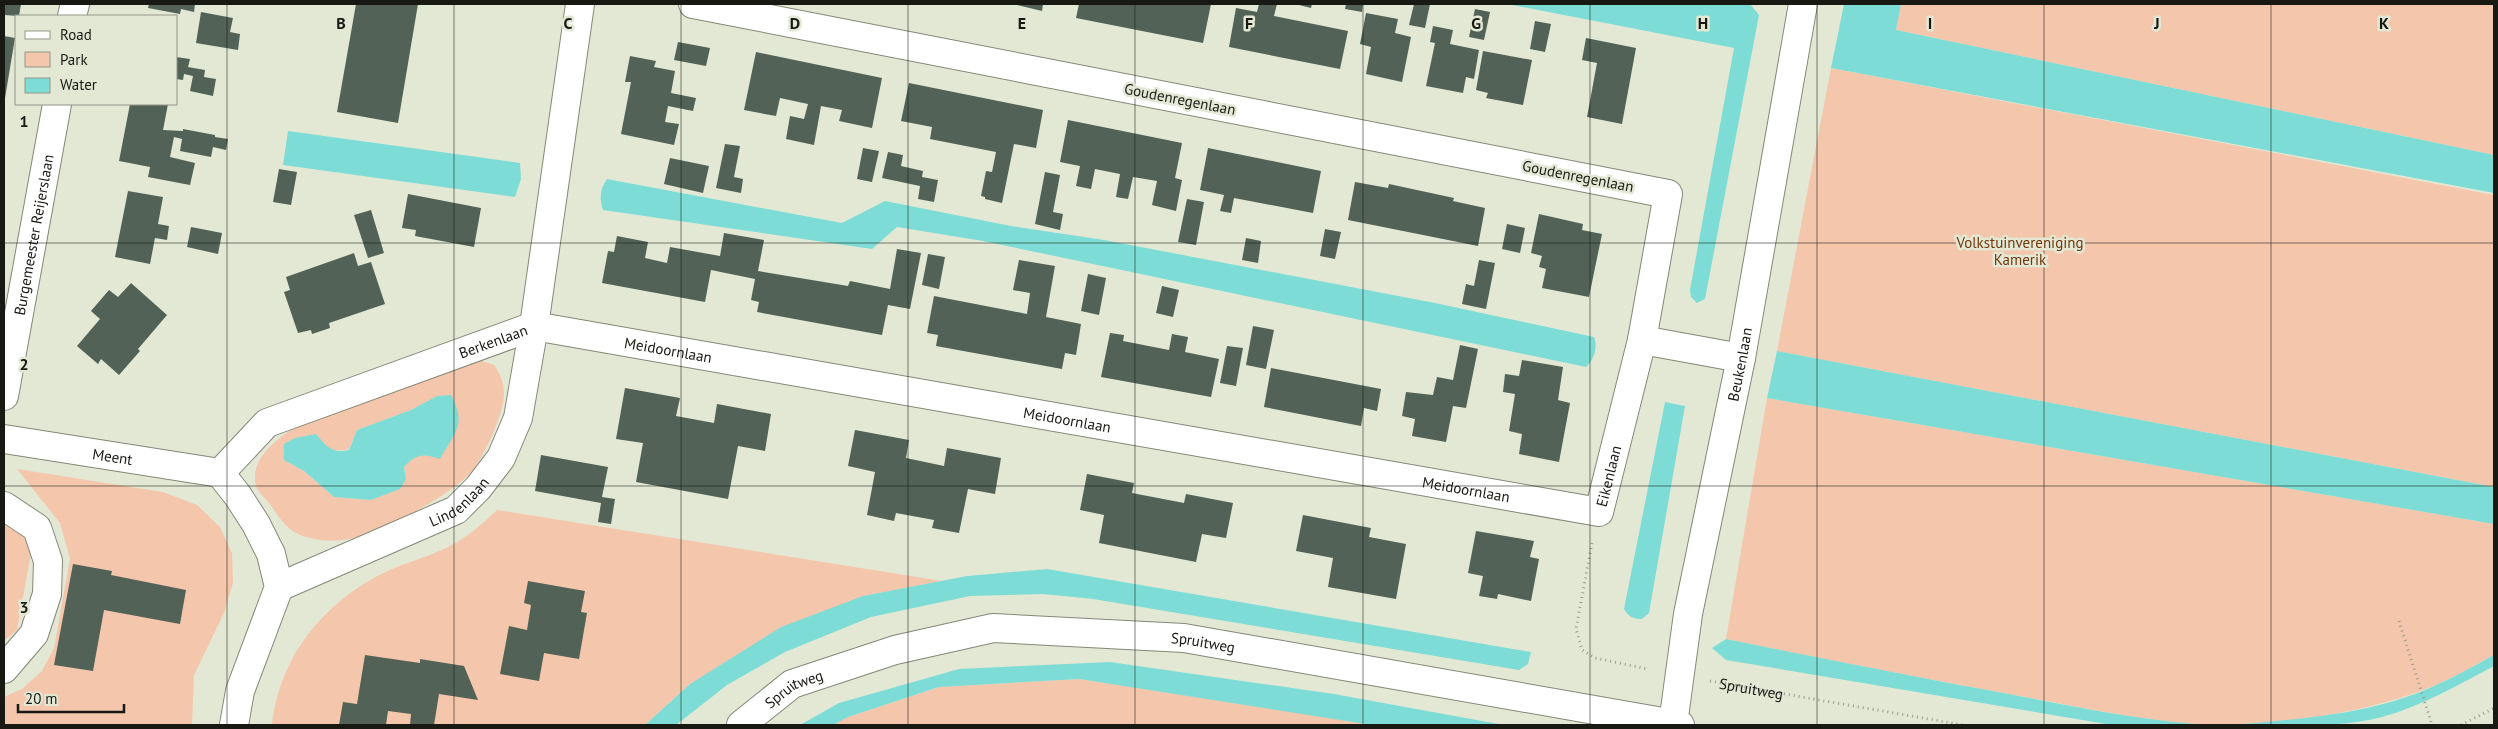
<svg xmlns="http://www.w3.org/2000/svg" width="2498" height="729" viewBox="0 0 2498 729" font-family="'PT Sans',sans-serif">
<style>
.green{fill:#f4c6ac;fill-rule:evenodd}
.water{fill:#7dddd6}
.building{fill:#526257}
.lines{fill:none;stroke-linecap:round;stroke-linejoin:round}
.minor-casing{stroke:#848877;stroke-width:30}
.tertiary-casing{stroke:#848877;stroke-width:30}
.secondary-casing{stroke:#848877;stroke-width:30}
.path{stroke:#999d8e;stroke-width:3;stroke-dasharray:1 4;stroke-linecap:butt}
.minor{stroke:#fff;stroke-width:28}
.tertiary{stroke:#fff;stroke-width:28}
.secondary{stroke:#fff;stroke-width:28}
.grid{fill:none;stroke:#181913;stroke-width:1;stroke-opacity:0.55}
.labels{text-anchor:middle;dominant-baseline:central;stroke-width:5;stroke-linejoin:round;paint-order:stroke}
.street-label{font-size:15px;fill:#181913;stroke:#e3e8d5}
.park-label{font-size:15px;fill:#71360b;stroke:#e3e8d5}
.grid-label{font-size:16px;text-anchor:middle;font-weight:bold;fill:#181913;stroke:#e3e8d5;stroke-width:5;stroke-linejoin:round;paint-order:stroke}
</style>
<rect width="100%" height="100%" fill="#e3e8d5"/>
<path class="green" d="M1901 4H2494V155L1896 30Z
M1831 68 2494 195V487L1777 351Z
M479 360 494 365C512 390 502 410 492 436 486 448 480 462 471 472 451 495 390 527 360 536 346 541 330 542 315 539 290 534 285 526 272 507 268 501 258 492 256 486 248 454 287 432 309 419ZM437 396 425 454 413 457 404 467 406 479 371 500 334 497 304 471 285 460 284 444C300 446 336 453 349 449L357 430 411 410Z
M1767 398 2494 524V655C2471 667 2448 681 2423 690 2355 716 2254 729 2182 723 2120 717 2059 703 1998 692 1907 675 1816 658 1726 639Z
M17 469 163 492 197 505 220 527 232 553 233 583 224 613 194 675 192 725H4V697L22 689 42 671 54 648 70 559 60 523Z
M497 510 942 581 863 596 690 684 645 725H272C280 654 327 598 392 569 416 559 444 552 465 537 477 529 487 519 497 510Z
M4 518 20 528 31 554 17 630 4 641Z
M1079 679 1331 718 1372 725H833L848 717 939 687Z"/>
<path class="water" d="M1507 4H1750L1759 15 1705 299 1697 303 1691 297 1690 290 1734 48Z
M1844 4H1901L1896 30 2494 155V193L1831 68Z
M288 131 520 163 521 179 515 197 283 165Z
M607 179 842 223 885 201 1011 226 1104 240 1435 303 1594 337C1598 347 1594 360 1586 367L983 241 897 227 872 249 603 210C599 198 600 189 607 179Z
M1777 351 2494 487V524L1767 398Z
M451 395C467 425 455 432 440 459 423 453 416 454 404 467L406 479 400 489 371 500 334 497 304 471 284 460V444L295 438 316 434C326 446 332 454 349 450L357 430 411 410 437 396Z
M1665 402 1685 406 1649 613 1642 619C1633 619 1629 617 1624 609Z
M1047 569 1531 652 1528 664 1519 670 1093 599 1043 594 970 596 871 617 785 652 727 685 676 725H645L690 684 781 627 863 596 967 576Z
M1726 639C1820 658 1915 677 2009 694 2078 707 2146 722 2216 725H2112L1726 660 1712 648Z
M2494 655V666C2458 685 2422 706 2382 717 2335 729 2282 725 2233 725 2297 719 2365 715 2425 690 2449 680 2472 667 2494 655Z
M1110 662 1334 694 1504 725H1372L1079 679 939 687 848 717 833 725H800L839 703 959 669Z"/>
<path class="building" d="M4 4H21L19 16 4 15Z
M149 4H195L194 12 181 9 180 14 148 8Z
M356 4H418L398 123 337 112Z
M1013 4H1043L1042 11Z
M1079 4H1211L1203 43 1076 18Z
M1259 4H1277L1274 16 1348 31 1340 69 1229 47 1236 8 1257 12Z
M1295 4H1312L1311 8Z
M1346 4H1363L1362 12 1345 9Z
M1414 4H1430L1425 28 1409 25Z
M1475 9 1490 12 1484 40 1469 37Z
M201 12 233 18 230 32 240 34 238 50 196 43Z
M1366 13 1398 19 1395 33 1411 37 1402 82 1366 74 1371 47 1360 44Z
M1535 21 1551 24 1545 52 1530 49Z
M1433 26 1453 30 1450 44 1479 50 1474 79 1466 77 1463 93 1426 86 1435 43 1430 42Z
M4 36 15 38 5 98H4Z
M1586 38 1636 48 1622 124 1587 117 1597 63 1582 60Z
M678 42 710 48 706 66 674 60Z
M1483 51 1532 60 1523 105 1486 98 1488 93 1476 90Z
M756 52 882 78 872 128 839 121 842 110 821 106 814 145 786 139 790 116 804 119 808 104 780 98 776 116 744 110Z
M630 56 656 61 654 67 675 71 671 93 696 98 693 111 668 106 665 122 679 124 674 145 621 134 631 82H625Z
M176 57 190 59 188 67 205 70 204 77 216 79 213 96 190 91 193 76 184 74 183 80 176 79Z
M909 83 1043 110 1036 148 1014 144 1002 203 985 199V197L981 196 986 171 992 172 996 152 930 139 932 127 901 121Z
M130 104H168L163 130 183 131V129L215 135V137L228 139 226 150 213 147 211 157 180 151 182 139 174 137 170 157 195 163 190 185 148 177 150 167 119 161Z
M1068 120 1182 143 1175 178 1182 180 1176 211 1152 205 1157 181 1133 177 1128 199 1116 197 1120 174 1095 169 1091 189 1076 186 1080 166 1060 162Z
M725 144 740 146 734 177 743 179 741 193 716 188Z
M863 148 879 151 872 182 857 179Z
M1208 148 1321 171 1313 213 1234 198 1231 213 1220 211 1224 195 1200 190Z
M888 152 903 155 901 166 923 171 922 177 938 180 934 202 918 199 920 186 882 178Z
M670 158 709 166 703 193 664 184Z
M279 169 297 172 291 205 273 202Z
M1045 172 1060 175 1053 212 1063 214 1060 230 1035 224Z
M1355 182 1388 188 1389 184 1454 198 1453 201 1485 208 1478 246 1348 220Z
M128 191 163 197 158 224 169 226 167 240 155 238 150 264 115 257Z
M408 194 481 208 474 247 415 236 416 230 402 228Z
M1187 199 1204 202 1196 245 1178 242Z
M371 210 384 253 368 258 354 215Z
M1539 214 1583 224 1582 230 1602 234 1589 297 1542 288 1546 269 1539 267 1542 256 1531 253Z
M1507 224 1525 228 1520 253 1502 249Z
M191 227 222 233 218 254 187 247Z
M1325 229 1341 232 1335 259 1320 256Z
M724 233 764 240 758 271 848 286 850 281 890 289 897 249 921 253 910 309 888 305 882 335 757 312 759 302 751 300 755 279 711 270 705 302 602 283 608 251 614 252 617 236 648 242 645 258 667 263 670 247 720 256Z
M1246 238 1261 241 1258 263 1242 260Z
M354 253 358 266 371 262 385 304 329 323 330 328 312 334 311 330 298 333 284 292 290 290 286 277Z
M928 254 945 257 939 289 922 285Z
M1019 260 1055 266 1046 317 1081 324 1076 355 1065 353 1062 369 936 346 938 335 927 333 934 296 1027 314 1030 293 1013 290Z
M1479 260 1495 263 1486 309 1462 304 1466 284 1474 286Z
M1088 274 1106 278 1099 315 1081 311Z
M131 283 167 315 138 349 140 351 119 375 101 359 98 364 77 346 100 319 91 311 109 290 118 297Z
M1162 286 1179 290 1173 317 1156 313Z
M1253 326 1274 330 1266 369 1246 365Z
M1110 333 1124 335 1123 341 1169 350 1172 334 1188 337 1185 352 1219 359 1211 397 1101 377Z
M1460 345 1478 349 1466 408 1453 406 1446 442 1412 436 1415 419 1402 416 1406 392 1433 395 1437 377 1453 380Z
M1227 346 1243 348 1236 386 1220 383Z
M1522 360 1563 367 1558 400 1570 403 1559 462 1519 454 1522 434 1509 431 1515 394 1503 392 1505 374 1519 376Z
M1271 368 1381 389 1377 411 1364 408 1361 426 1264 407Z
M625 388 680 398 676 416 714 423 717 404 771 414 765 451 738 446 728 499 636 482 643 443 616 439Z
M855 430 909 440 906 458 944 466 947 448 1001 458 995 494 968 489 959 533 932 528 934 520 896 513 894 521 867 515 875 472 848 466Z
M541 455 608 467 602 497 615 499 611 524 598 522 601 503 535 491Z
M1087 474 1134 483 1132 493 1184 503 1186 494 1233 503 1226 538 1202 534 1196 562 1099 543 1104 515 1080 510Z
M1303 515 1371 528 1369 537 1406 544 1396 599 1328 587 1333 558 1296 551Z
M1476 531 1534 541 1530 557 1539 559 1531 601 1498 594 1497 599 1479 596 1483 576 1468 573Z
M73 564 112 571 111 575 186 590 180 624 104 610 93 671 54 665Z
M528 581 585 591 581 612 587 613 579 659 544 653 539 681 500 674 509 626 527 630 531 605 524 603Z
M365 655 420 663V659L464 666 478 700 439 694 434 725H410L411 714 388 711 386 725H339L343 702 357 704Z"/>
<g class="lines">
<defs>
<g id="minor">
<path d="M72 16 75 4"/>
<path d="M1642 340 1741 358"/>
<path id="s2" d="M4 396 57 104"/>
<path id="s3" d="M220 473 267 423 534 326 1599 512 1642 340 1668 194 693 4"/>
<path d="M4 506 37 528 48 561 47 594 34 634 4 669"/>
<path id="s4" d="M279 587 456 510 478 488 501 458 518 418 534 326 580 4"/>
</g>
<g id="tertiary">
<path id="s5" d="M4 439 220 473 238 496 256 524 271 554 279 587 240 691 234 725"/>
<path id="s6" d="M1673 724 1688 614 1741 358 1803 4"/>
</g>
<g id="secondary">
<path id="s7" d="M741 725 792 684 895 650 993 628 1184 638 1680 725"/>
</g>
</defs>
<use href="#minor" class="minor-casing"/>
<use href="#tertiary" class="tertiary-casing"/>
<use href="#secondary" class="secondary-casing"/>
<g class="path">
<path d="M1592 543 1576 629 1582 650 1595 658 1648 669"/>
<path d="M2399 621 2432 725"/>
<path id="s1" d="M1710 681 1963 725"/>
<path d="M2461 725 2494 708"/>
</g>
<use href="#minor" class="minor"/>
<use href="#tertiary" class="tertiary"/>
<use href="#secondary" class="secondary"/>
</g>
<path class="grid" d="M227 4V725M454 4V725M681 4V725M908 4V725M1135 4V725M1363 4V725M1590 4V725M1817 4V725M2044 4V725M2271 4V725M4 243H2494M4 486H2494"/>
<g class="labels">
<g class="street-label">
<text transform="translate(1180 99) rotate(11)">Goudenregenlaan</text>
<text transform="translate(1578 176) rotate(11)">Goudenregenlaan</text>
<text stroke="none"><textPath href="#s2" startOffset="164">Burgemeester Reijerslaan</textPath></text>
<text stroke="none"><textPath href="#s3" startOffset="309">Berkenlaan</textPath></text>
<text stroke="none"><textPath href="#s3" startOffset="489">Meidoornlaan</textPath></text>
<text stroke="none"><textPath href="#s6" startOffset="366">Beukenlaan</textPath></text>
<text stroke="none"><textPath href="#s3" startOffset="894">Meidoornlaan</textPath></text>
<text stroke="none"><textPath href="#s5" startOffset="110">Meent</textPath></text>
<text stroke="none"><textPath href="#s3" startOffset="1471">Eikenlaan</textPath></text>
<text stroke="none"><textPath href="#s3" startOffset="1299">Meidoornlaan</textPath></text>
<text stroke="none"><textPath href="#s4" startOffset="200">Lindenlaan</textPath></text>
<text stroke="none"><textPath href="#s7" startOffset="485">Spruitweg</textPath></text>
<text stroke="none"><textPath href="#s1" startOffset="42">Spruitweg</textPath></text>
<text stroke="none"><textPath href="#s7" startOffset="65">Spruitweg</textPath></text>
</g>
<g class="park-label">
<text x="2020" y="242">Volkstuinvereniging<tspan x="2020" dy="17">Kamerik</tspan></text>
</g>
</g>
<g class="grid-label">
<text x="341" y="29">B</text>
<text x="568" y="29">C</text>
<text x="795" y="29">D</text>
<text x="1022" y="29">E</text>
<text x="1249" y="29">F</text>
<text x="1476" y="29">G</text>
<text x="1703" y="29">H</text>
<text x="1930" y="29">I</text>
<text x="2157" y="29">J</text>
<text x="2384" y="29">K</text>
<text x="24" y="127">1</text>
<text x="24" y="370">2</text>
<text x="24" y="613">3</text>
</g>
<rect width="2498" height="729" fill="none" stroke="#181913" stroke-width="10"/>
<rect x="15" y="15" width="162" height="90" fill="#e3e8d5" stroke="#929587"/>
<rect x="25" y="31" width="25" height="8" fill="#ffffff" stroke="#929587"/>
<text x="60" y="40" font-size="15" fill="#181913">Road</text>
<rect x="25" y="52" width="25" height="15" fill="#f4c6ac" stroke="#929587"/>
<text x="60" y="65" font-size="15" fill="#181913">Park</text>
<rect x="25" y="78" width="25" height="15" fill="#7dddd6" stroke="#929587"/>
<text x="60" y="90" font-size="15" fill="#181913">Water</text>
<path d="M18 704v8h106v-8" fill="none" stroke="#181913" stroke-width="2.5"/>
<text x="25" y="704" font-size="15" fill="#181913" stroke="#e3e8d5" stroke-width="4" paint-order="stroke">20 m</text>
</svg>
